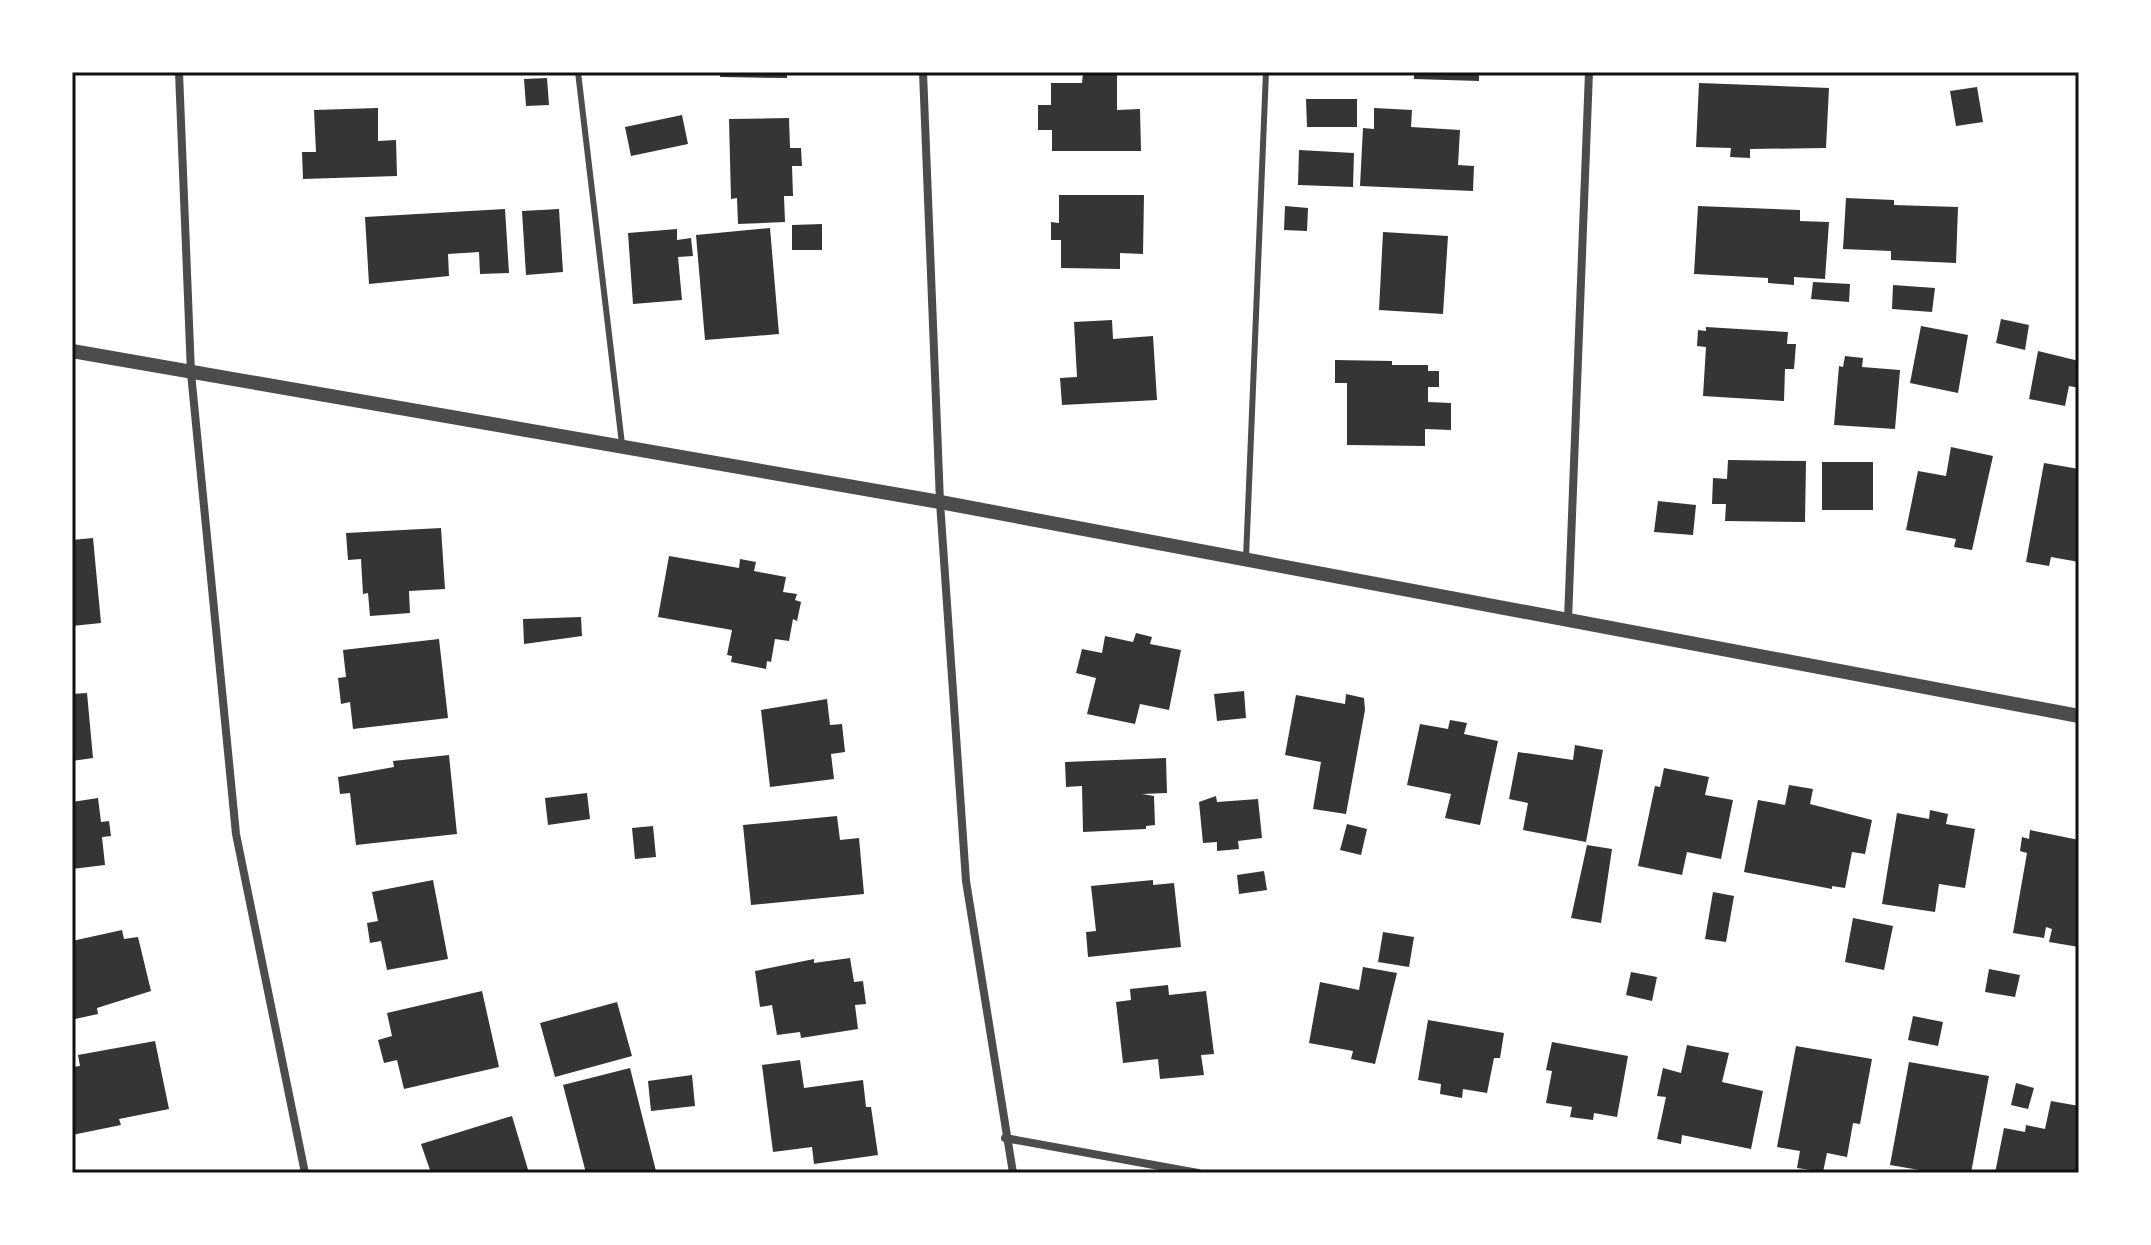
<svg xmlns="http://www.w3.org/2000/svg" width="2151" height="1245" viewBox="0 0 2151 1245" font-family="'Asap Condensed',sans-serif">
<style>
.building{fill:#353535}
.lines{fill:none;stroke-linecap:round;stroke-linejoin:round}
.service{stroke:#4c4c4c;stroke-width:6}
.minor{stroke:#4c4c4c;stroke-width:8}
.tertiary{stroke:#4c4c4c;stroke-width:14}
.neatline{fill:none;stroke:#111;stroke-width:3}
</style>
<rect width="100%" height="100%" fill="#fff"/>
<path class="building" d="M720 72H787V78L720 77Z
M1414 72H1479V81L1414 79Z
M1083 73H1117V110L1140 109 1141 151H1052V130H1038V105H1051V83H1082Z
M547 78 549 105 526 106 524 79Z
M1699 83 1829 88 1826 148 1750 149V158L1730 157 1731 148 1696 147Z
M1977 87 1983 122 1956 126 1950 91Z
M1306 99H1357V127H1307Z
M378 108V141L396 140 397 176 303 179 302 152H316L314 110Z
M1374 108 1412 110 1411 127 1460 130 1458 165 1474 166 1473 191 1360 186 1363 128 1374 129Z
M682 115 688 144 631 156 625 127Z
M789 118 790 148H801L802 166H792L793 196H784L785 222 738 224 737 198 731 199 729 119Z
M1299 150 1354 153 1353 187 1298 185Z
M1059 195H1144L1143 254 1120 253V269L1061 268V240H1051V222L1059 223Z
M1846 198 1894 200V205L1958 207 1956 263 1891 260V251L1843 249Z
M1285 206 1308 208 1307 231 1284 230Z
M1698 206 1800 210V221L1829 222 1825 279 1794 277V285L1768 283V278L1694 274Z
M505 209 509 273 480 274 479 252 448 254 449 276 369 284 365 217Z
M559 209 563 272 526 275 522 211Z
M822 224V250H792V225Z
M770 228 779 334 705 340 696 235Z
M677 229V240L691 238 693 256 678 257 682 300 633 304 628 233Z
M1383 232 1448 236 1443 314 1379 310Z
M1813 282 1850 284 1849 302 1811 299Z
M1893 285 1935 288 1932 312 1892 309Z
M2001 319 2029 325 2025 350 1996 343Z
M1112 320 1113 339 1153 336 1157 400 1062 405 1060 378 1077 377 1074 322Z
M1921 326 1968 335 1958 393 1910 383Z
M1706 327 1788 332 1787 344H1796L1794 369H1785L1784 401 1703 396 1706 347 1697 346 1698 330 1706 331Z
M2038 351 2079 361V388L2069 386 2065 406 2029 399Z
M1845 356 1863 358 1862 367 1900 370 1895 429 1834 425 1839 366 1843 367Z
M1335 360 1392 361V365H1428V371H1439V387H1428V402L1451 403V430L1425 429V446L1347 445V383H1335Z
M1951 447 1993 456 1972 550 1954 547 1956 539 1906 530 1918 471 1946 476Z
M1728 460 1806 461 1805 522 1725 521 1726 504H1712L1713 478 1727 479Z
M1822 462H1873V510H1822Z
M2044 463 2079 469V562L2051 557 2049 566 2026 562Z
M1658 501 1696 505 1693 535 1654 532Z
M441 528 445 589 409 591 410 613 370 616 368 593 363 594 361 559 348 560 346 533Z
M93 538 101 623 72 626V540Z
M669 556 739 568 740 559 756 562 754 571 786 577 783 592 797 594 795 600 801 602 797 621 793 619 789 641 775 639 771 662 767 661 766 669 731 662 732 656 727 655 732 630 658 617Z
M581 617 582 636 524 644 523 619Z
M1136 633 1152 637 1150 644 1181 650 1169 710 1140 704 1135 724 1087 714 1096 678 1076 673 1082 649 1102 653 1105 636 1133 642Z
M439 639 448 718 353 729 350 702 341 704 338 678 346 677 343 650Z
M1244 691 1246 718 1217 721 1214 694Z
M87 693 93 758 72 761V694Z
M1346 694 1364 698 1365 710 1346 814 1313 809 1321 762 1285 755 1296 695 1345 704Z
M827 699 830 725 842 724 845 752 831 754 834 779 770 787 761 710Z
M1450 720 1467 723 1464 734 1498 741 1480 825 1445 818 1451 794 1407 785 1420 724 1448 729Z
M1575 745 1603 750 1586 842 1523 830 1528 803 1509 799 1518 752 1573 760Z
M449 755 457 834 356 845 350 793 340 794 338 777 394 767 393 761Z
M1166 758 1167 793 1142 794 1154 796 1155 825 1146 826V829L1083 832 1082 786 1066 787 1065 762Z
M1664 768 1709 777 1705 795 1733 800 1721 859 1687 852 1682 875 1638 866 1655 786 1660 787Z
M1789 785 1813 789 1810 804 1872 820 1865 854 1852 852 1845 888 1832 886V889L1744 872 1758 800 1785 805Z
M587 793 590 819 548 825 545 798Z
M1216 796 1217 802 1258 799 1262 838 1238 841 1239 849 1217 851V842L1203 843 1199 802Z
M98 798 101 822 109 821 111 836 102 837 105 865 72 869V802Z
M1930 810 1948 814 1946 824 1975 829 1965 888 1939 884 1935 912 1882 904 1897 813 1929 819Z
M837 816 840 840 859 838 864 894 751 905 743 825Z
M1347 824 1367 829 1361 855 1340 850Z
M653 826 656 857 635 859 632 828Z
M2030 830 2079 840V947L2049 942 2052 929 2046 927 2044 938 2013 933 2027 853 2020 851 2022 837 2029 839Z
M1587 845 1612 849 1601 923 1571 918Z
M1264 871 1267 890 1239 894 1237 875Z
M433 880 448 959 387 970 381 941 370 943 367 923 378 921 372 892Z
M1153 880V885L1174 883 1181 947 1088 957 1086 932 1096 931 1091 886Z
M1713 892 1734 896 1726 942 1705 939Z
M1853 918 1893 926 1884 970 1845 962Z
M122 930 124 939 138 937 151 991 97 1008 98 1014 75 1019 72 941Z
M1383 932 1414 937 1409 967 1378 962Z
M850 958 854 982 863 981 866 1004 855 1005 858 1029 801 1038 800 1032 777 1035 772 1005 760 1007 755 971 814 959V963Z
M1363 967 1397 973 1375 1064 1351 1059 1353 1051 1309 1043 1320 982 1359 990Z
M1989 969 2020 975 2015 997 1985 992Z
M1631 972 1657 977 1652 1001 1626 995Z
M1168 985 1169 995 1206 991 1214 1054 1201 1055 1204 1075 1160 1079 1158 1059 1123 1063 1116 1002 1131 1000 1130 989Z
M482 991 499 1067 404 1089 397 1060 384 1063 378 1040 392 1036 387 1013Z
M617 1002 632 1056 555 1077 540 1023Z
M1913 1016 1943 1022 1938 1046 1908 1040Z
M1428 1020 1504 1033 1500 1058H1494L1487 1093 1463 1089 1462 1098 1440 1094 1441 1084 1418 1080Z
M155 1041 169 1109 119 1119 121 1125 72 1135V1067L80 1066 78 1055Z
M1552 1042 1628 1056 1617 1117 1594 1113 1593 1120 1570 1117 1572 1107 1546 1103 1552 1071 1546 1070Z
M1687 1045 1729 1053 1722 1082 1763 1091 1751 1149 1682 1135 1681 1144 1657 1139 1666 1097 1657 1096 1663 1068 1681 1073Z
M1796 1046 1872 1059 1860 1124 1853 1123 1847 1157 1827 1153 1823 1172 1797 1168 1800 1151 1777 1147Z
M800 1060 804 1088 863 1080 866 1107H871L878 1155 814 1164 812 1147 773 1152 762 1065Z
M1909 1062 1989 1076 1971 1173H1937L1890 1165Z
M630 1068 656 1171 586 1173 563 1085Z
M692 1075 695 1106 651 1111 648 1081Z
M2016 1083 2034 1088 2028 1109 2011 1105Z
M2051 1101 2079 1106V1173H1995L2004 1128 2025 1132 2026 1125 2045 1129Z
M512 1116 529 1173H431L421 1144Z"/>
<g class="lines">
<path class="service" d="M578 72 622 444
M1246 558 1266 72"/>
<path class="minor" d="M179 72 191 373 236 834 305 1173
M923 72 940 502 966 881 1013 1173
M1568 620 1589 72
M1005 1138 1198 1173"/>
<path class="tertiary" d="M72 351 940 502 2079 716"/>
</g>
<rect width="2151" height="1245" fill="none" stroke="#ffffff" stroke-width="148"/>
<rect x="74" y="74" width="2003" height="1097" class="neatline"/>
</svg>
